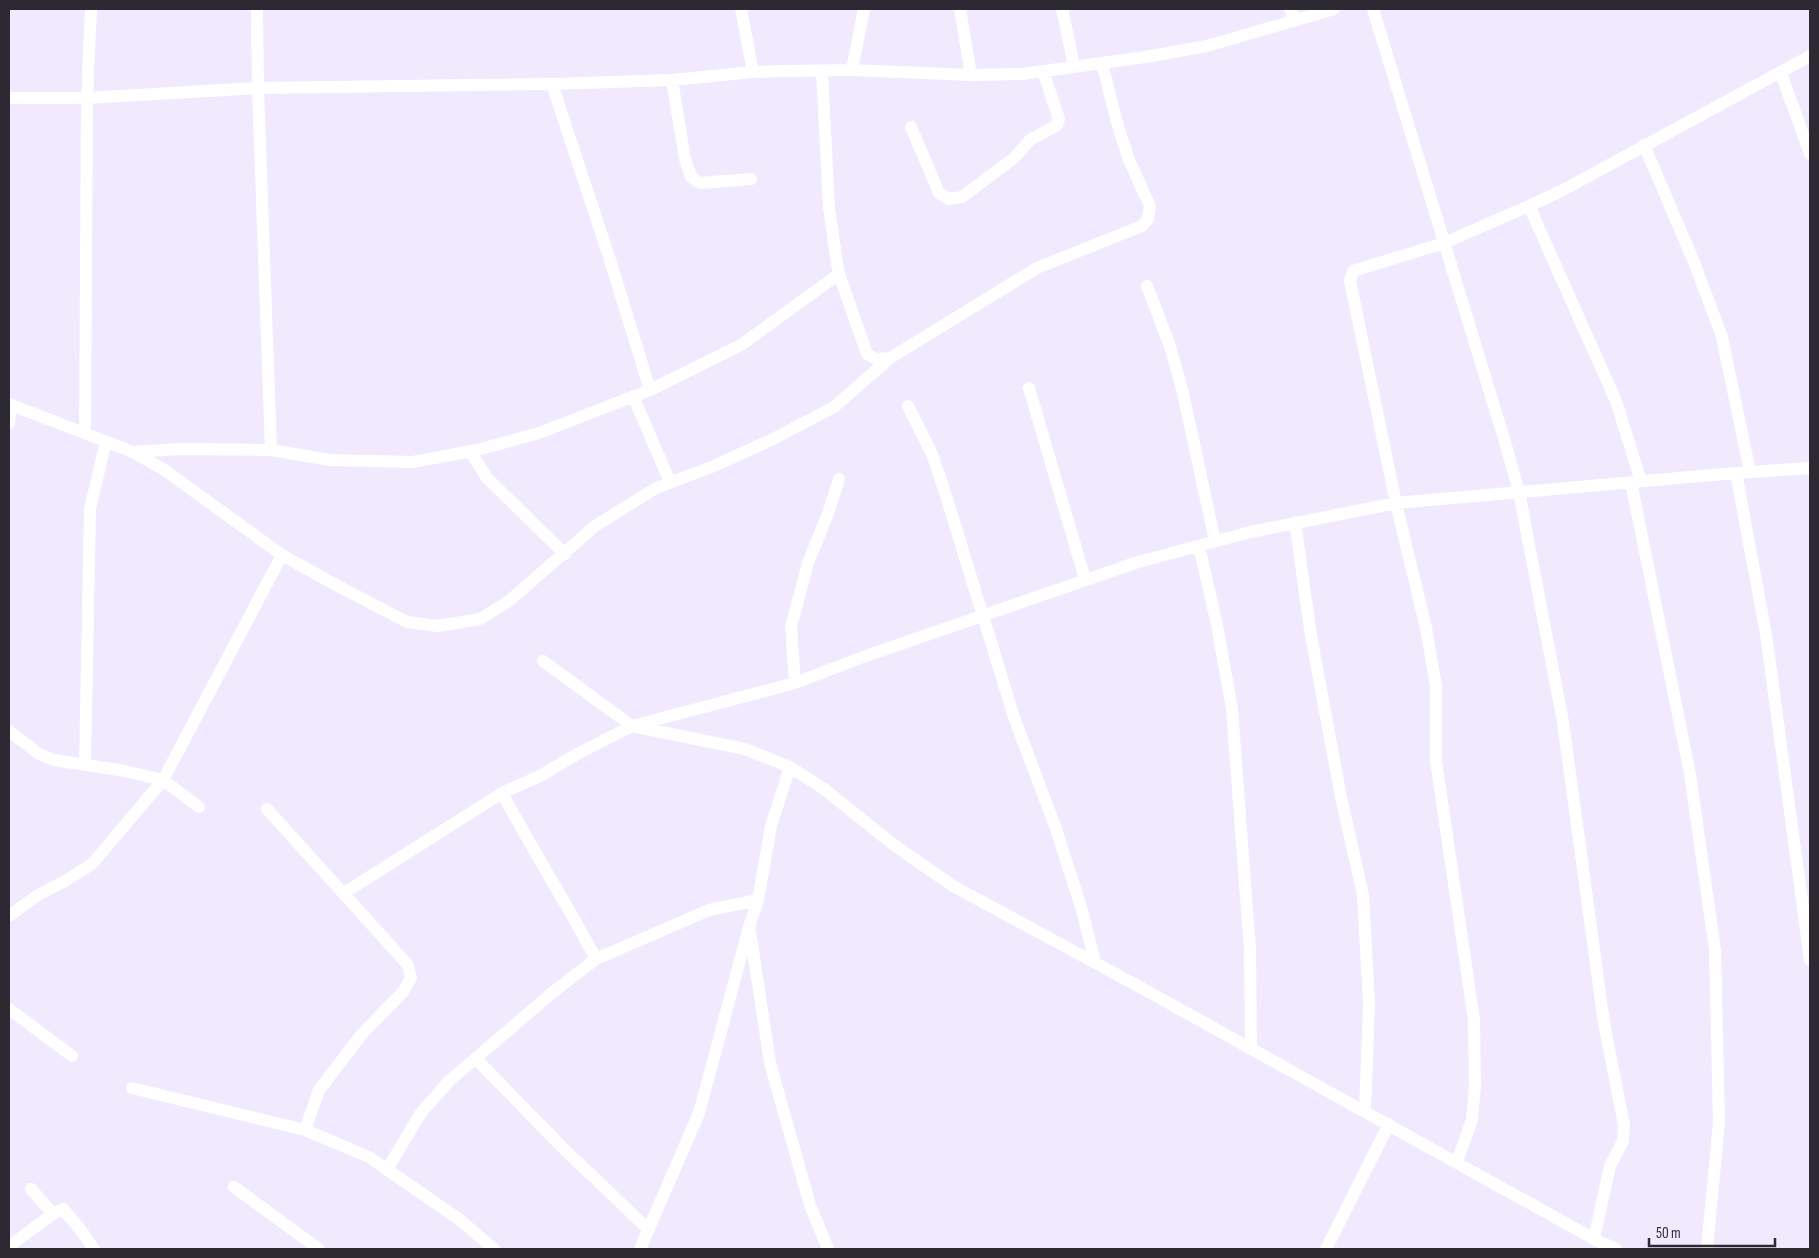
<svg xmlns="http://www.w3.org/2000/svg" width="1819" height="1258" viewBox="0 0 1819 1258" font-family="'Sofia Sans Condensed',sans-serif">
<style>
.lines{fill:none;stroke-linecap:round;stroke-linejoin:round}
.minor{stroke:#fff;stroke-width:12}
</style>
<rect width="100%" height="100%" fill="#f1e9fd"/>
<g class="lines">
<path class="minor" d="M257 9 258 88 271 450
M741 9 753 72
M960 9 971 75
M1062 9 1074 66
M1290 9 1295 20
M1373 9 1505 442 1519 492 1563 722 1604 1023 1624 1125 1623 1141 1610 1166 1594 1239
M852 70 864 9
M822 71 829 208 837 263 839 274 867 354 876 359 890 358 1037 268 1142 226 1148 219 1150 206 1129 160 1117 123 1102 63
M1781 73 1810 154
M672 80 685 159 691 177 700 183 751 179
M552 84 611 263 650 390
M9 98H87L258 88 552 84 672 80 753 72 781 71 852 70 971 75 1023 74 1145 57 1207 46 1334 9
M911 127 939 193 949 199 962 197 1014 158 1030 140 1057 125 1059 119 1043 71
M1644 145 1694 262 1722 337 1750 472
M1529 206 1616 401 1641 481
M1147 286 1170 346 1183 393 1215 541
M1029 388 1085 579
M633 396 670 482
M9 404 133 452 163 469 282 555 336 585 407 622 438 626 480 619 509 601 595 526 656 488 714 466 773 439 834 407 890 358
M908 406 932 454 943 486 1014 717 1055 826 1081 907 1095 962
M9 423 11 405
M85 432 87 98 91 9
M470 451 487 478 565 554
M133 452 179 449 271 450 330 460 413 462 477 450 539 433 650 390 741 345 839 274
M1736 473 1766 634 1810 960
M1631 482 1690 774 1715 950 1719 1122 1707 1249
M1295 522 1311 636 1341 797 1363 895 1369 1004 1365 1111
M1199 546 1217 625 1232 709 1250 950 1251 1049
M543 661 632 726 745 749 790 767 824 789 894 845 953 886 1138 986 1594 1239 1616 1249
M795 683 791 627 808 563 829 511 839 479
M9 731 39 754 54 760 125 771 163 780 199 807
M85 764 90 509 106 441
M502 793C532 849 566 902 596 959
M267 809 408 965 411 978 403 992 362 1034 319 1090 305 1130
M344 893 502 793 540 776 579 753 632 726 795 683 863 657 1135 563 1250 532 1396 503 1724 474 1810 468
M9 916 38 895 65 881 92 864 163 780 282 555
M750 931 770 1063 810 1205 828 1249
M9 1009 72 1056
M476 1059 563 1148 649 1230
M132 1088 305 1130 369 1157 460 1220 494 1249
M1457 1162 1472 1120 1475 1086 1474 1020 1436 761V686L1426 628 1396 503 1350 281 1353 271 1444 243 1529 206 1563 190 1810 56
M387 1170 420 1114 449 1081 553 992 596 959 709 910 758 900
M234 1187 319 1249
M31 1189 53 1214 63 1209 80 1229 94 1249
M9 1246 53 1214
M640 1249 699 1113 749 927 758 900 771 826 790 767
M1326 1249 1389 1124"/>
</g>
<rect width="1819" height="1258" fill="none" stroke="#2d2933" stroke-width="20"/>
<path d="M1649 1238v8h126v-8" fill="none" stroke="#2d2933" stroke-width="2.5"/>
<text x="1656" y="1238" font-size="15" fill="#2d2933" stroke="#f1e9fd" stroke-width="4" paint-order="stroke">50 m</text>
</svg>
